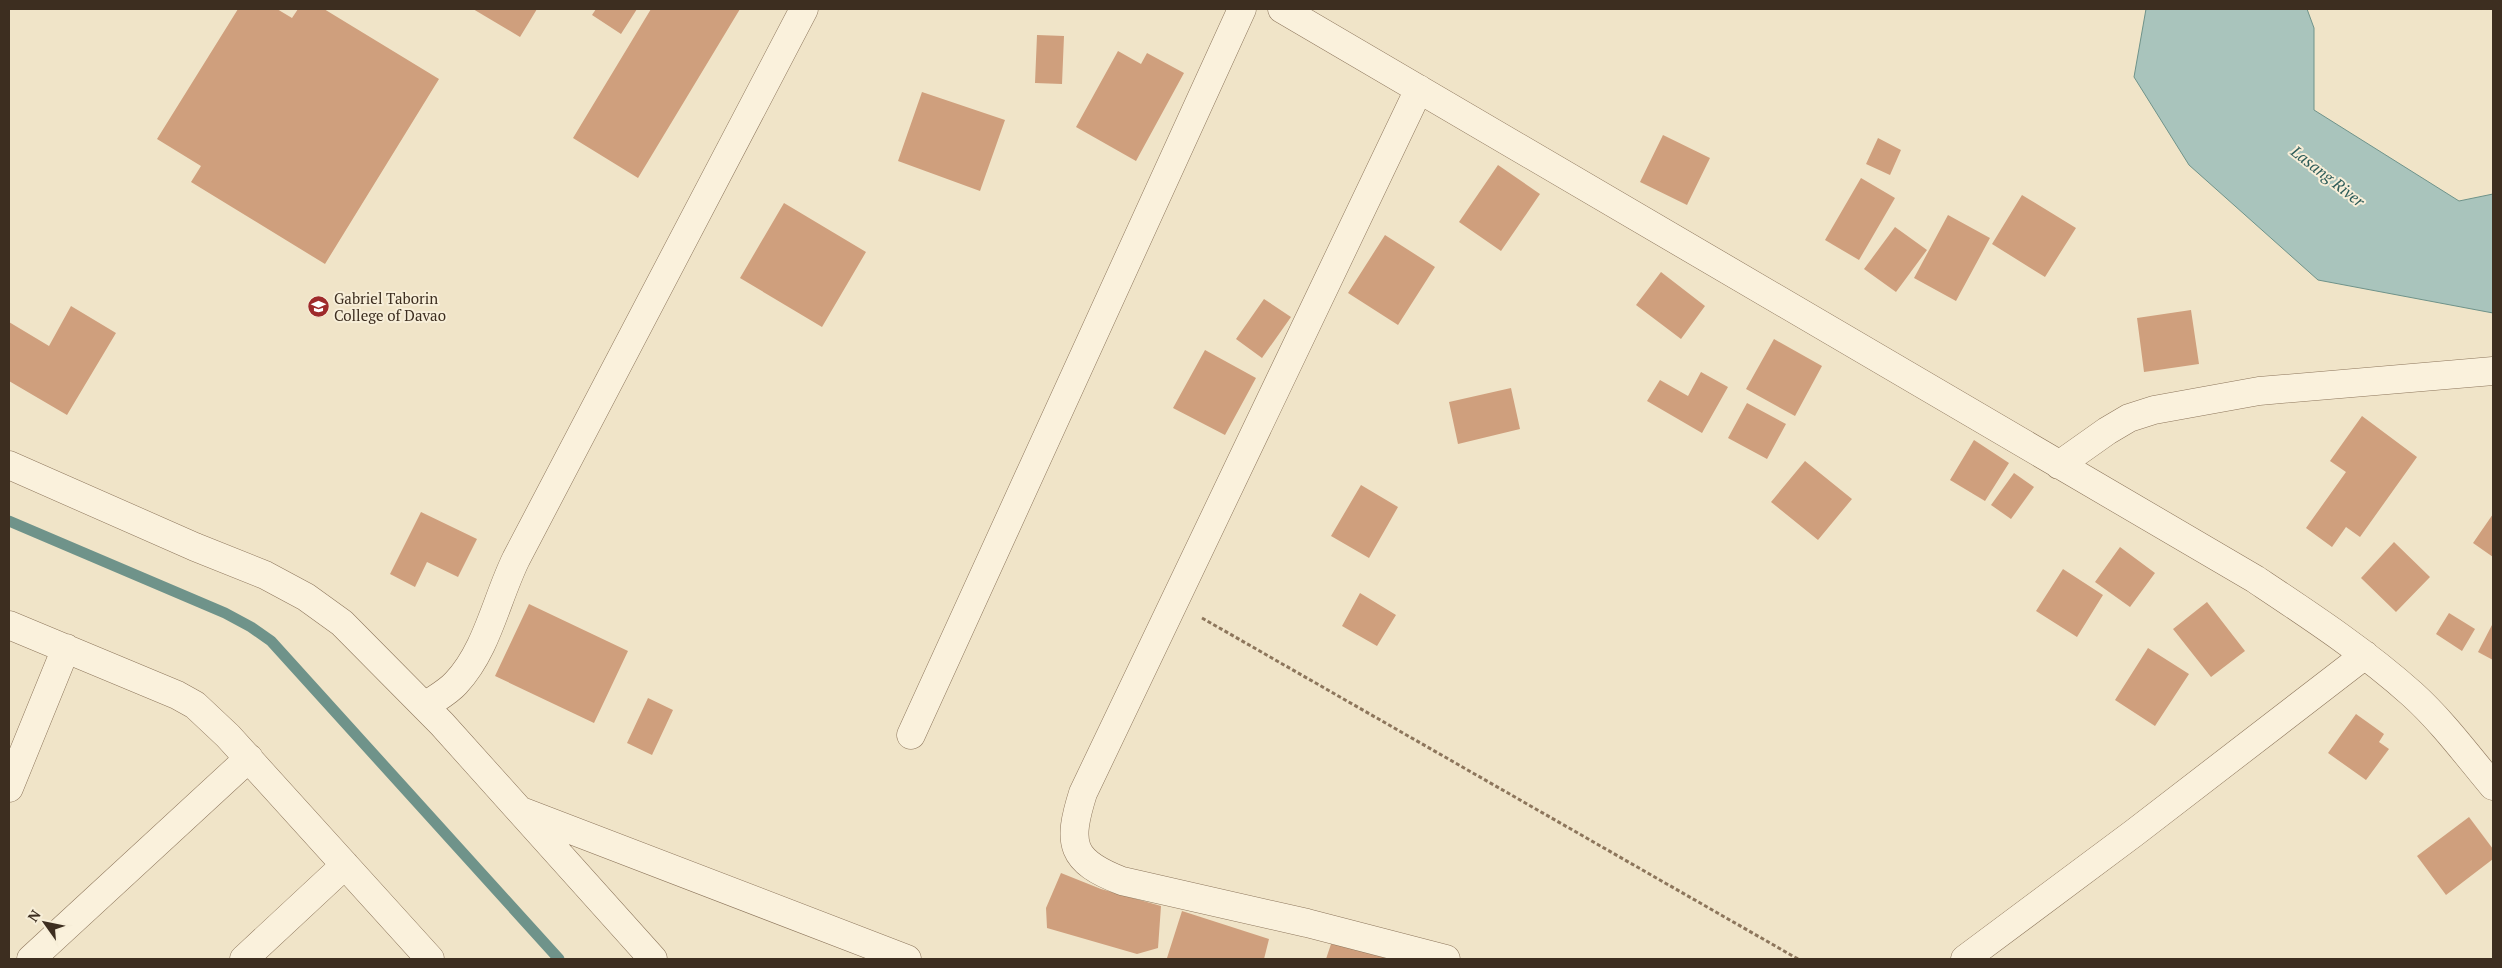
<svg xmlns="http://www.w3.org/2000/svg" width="2502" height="968" viewBox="0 0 2502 968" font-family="'PT Serif',serif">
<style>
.water{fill:#a9c4bc;stroke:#6f938a}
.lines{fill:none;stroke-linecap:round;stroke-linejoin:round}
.stream{stroke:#6f938a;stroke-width:11}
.building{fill:#cf9f7d}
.street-casing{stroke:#8d765c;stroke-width:29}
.path{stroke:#8d765c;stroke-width:3;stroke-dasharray:4 2.5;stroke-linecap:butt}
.street{stroke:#faf1dc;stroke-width:28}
.labels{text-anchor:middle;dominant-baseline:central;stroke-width:4;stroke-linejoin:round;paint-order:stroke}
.poi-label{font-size:15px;fill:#3d2e20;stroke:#f7eed8;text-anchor:start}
.water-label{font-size:16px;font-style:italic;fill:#2f5d5a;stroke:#f7eed8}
</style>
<rect width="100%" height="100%" fill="#f0e4c8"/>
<path class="water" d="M2146 9H2307L2314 28V110L2459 201 2493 194V313L2318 280 2189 165 2134 77Z"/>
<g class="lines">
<path class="stream" d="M9 521 225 613 251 627 271 641 559 959"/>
</g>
<path class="building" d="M238 9H277L292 18 298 9H324L439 79 325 264 191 182 201 166 157 139Z
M473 9H537L520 37Z
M596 9H637L621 34 592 15Z
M651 9H740L638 178 573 138Z
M1037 35 1064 36 1062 84 1035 83Z
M1118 51 1141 64 1147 53 1184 73 1136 161 1076 127Z
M922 92 1005 120 980 191 898 161Z
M1663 135 1710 158 1687 205 1640 182Z
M1878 138 1901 150 1890 175 1866 164Z
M1498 165 1540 194 1501 251 1459 222Z
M1861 178 1895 198 1859 260 1825 240Z
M2022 195 2076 228 2045 277 1992 244Z
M784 203 866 252 822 327 740 278Z
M1948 215 1990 238 1956 301 1914 278Z
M1895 227 1927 250 1896 292 1864 269Z
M1385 235 1435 267 1398 325 1348 293Z
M1661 272 1705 306 1681 339 1636 305Z
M1264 299 1291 317 1262 358 1236 339Z
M71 306 116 333 67 415 9 381V322L49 346Z
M2191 310 2199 364 2144 372 2137 318Z
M1774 339 1822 366 1795 416 1746 389Z
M1205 350 1256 378 1225 435 1173 408Z
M1701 372 1728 387 1702 433 1647 401 1660 380 1688 396Z
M1511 388 1520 429 1458 444 1449 402Z
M1747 403 1786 424 1767 459 1728 438Z
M2362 416 2417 457 2360 537 2346 527 2332 547 2306 528 2346 472 2330 461Z
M1974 440 2009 463 1985 501 1950 480Z
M1805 461 1852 499 1818 540 1771 502Z
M2014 473 2034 487 2011 519 1991 505Z
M1361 485 1398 507 1369 558 1331 536Z
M421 512 477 539 458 577 427 562 415 587 390 574Z
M2493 514V557L2473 543Z
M2394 542 2430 577 2396 612 2361 578Z
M2120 547 2155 573 2130 607 2095 582Z
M2063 569 2103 595 2077 637 2036 611Z
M1360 593 1396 615 1377 646 1342 626Z
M2207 602 2245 651 2211 677 2173 629Z
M529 604 628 651 594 723 495 676Z
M2449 613 2475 629 2462 651 2436 634Z
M2493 623V660L2478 652Z
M2148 648 2189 674 2155 726 2115 700Z
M648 698 673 710 652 755 627 743Z
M2356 714 2384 734 2379 742 2389 749 2366 780 2328 753Z
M2469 817 2493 849V859L2446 895 2417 856Z
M1061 873 1101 889 1161 906 1158 948 1137 954 1047 928 1046 908Z
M1182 911 1269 939 1264 959 1167 958Z
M1331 944 1409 958V959H1326Z"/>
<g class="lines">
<defs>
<path id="street" d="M1282 9 2255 579C2309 615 2364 651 2412 694 2442 721 2467 755 2493 786
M1419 89 1083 793C1067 844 1070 861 1122 881L1307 923 1446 959
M9 465 195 547 265 575 306 597 342 623 442 724 653 959
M2059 465 2107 431 2129 418 2154 410 2259 391 2493 371
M9 625 177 695 195 705 228 736 430 959
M425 706C435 699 448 692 456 683 487 650 496 600 516 559L804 9
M911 735 1242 9
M9 788 66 648
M524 812 907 959
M31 959 249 758
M244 959 345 865
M1965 959 2134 833 2365 655"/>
</defs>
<use href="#street" class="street-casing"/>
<path class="path" d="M1202 618 1798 959"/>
<use href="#street" class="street"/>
</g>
<defs>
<symbol id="university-disc" viewBox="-11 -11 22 22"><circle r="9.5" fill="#9e2a2b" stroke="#f7eed8"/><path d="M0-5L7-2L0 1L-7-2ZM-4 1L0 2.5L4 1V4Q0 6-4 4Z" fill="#fff"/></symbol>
</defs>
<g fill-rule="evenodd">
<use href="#university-disc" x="306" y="294" width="25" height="25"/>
</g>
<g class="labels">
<g class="poi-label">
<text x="334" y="298">Gabriel Taborin<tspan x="334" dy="17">College of Davao</tspan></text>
</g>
<g class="water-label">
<text transform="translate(2328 176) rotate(38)">Lasang River</text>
</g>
</g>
<rect width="2502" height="968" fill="none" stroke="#3d2e20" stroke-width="20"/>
<g transform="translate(45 923) rotate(303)" stroke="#f7eed8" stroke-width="4" paint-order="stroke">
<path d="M0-4L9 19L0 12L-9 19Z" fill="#3d2e20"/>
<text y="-8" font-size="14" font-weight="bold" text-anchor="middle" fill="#3d2e20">N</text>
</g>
</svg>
